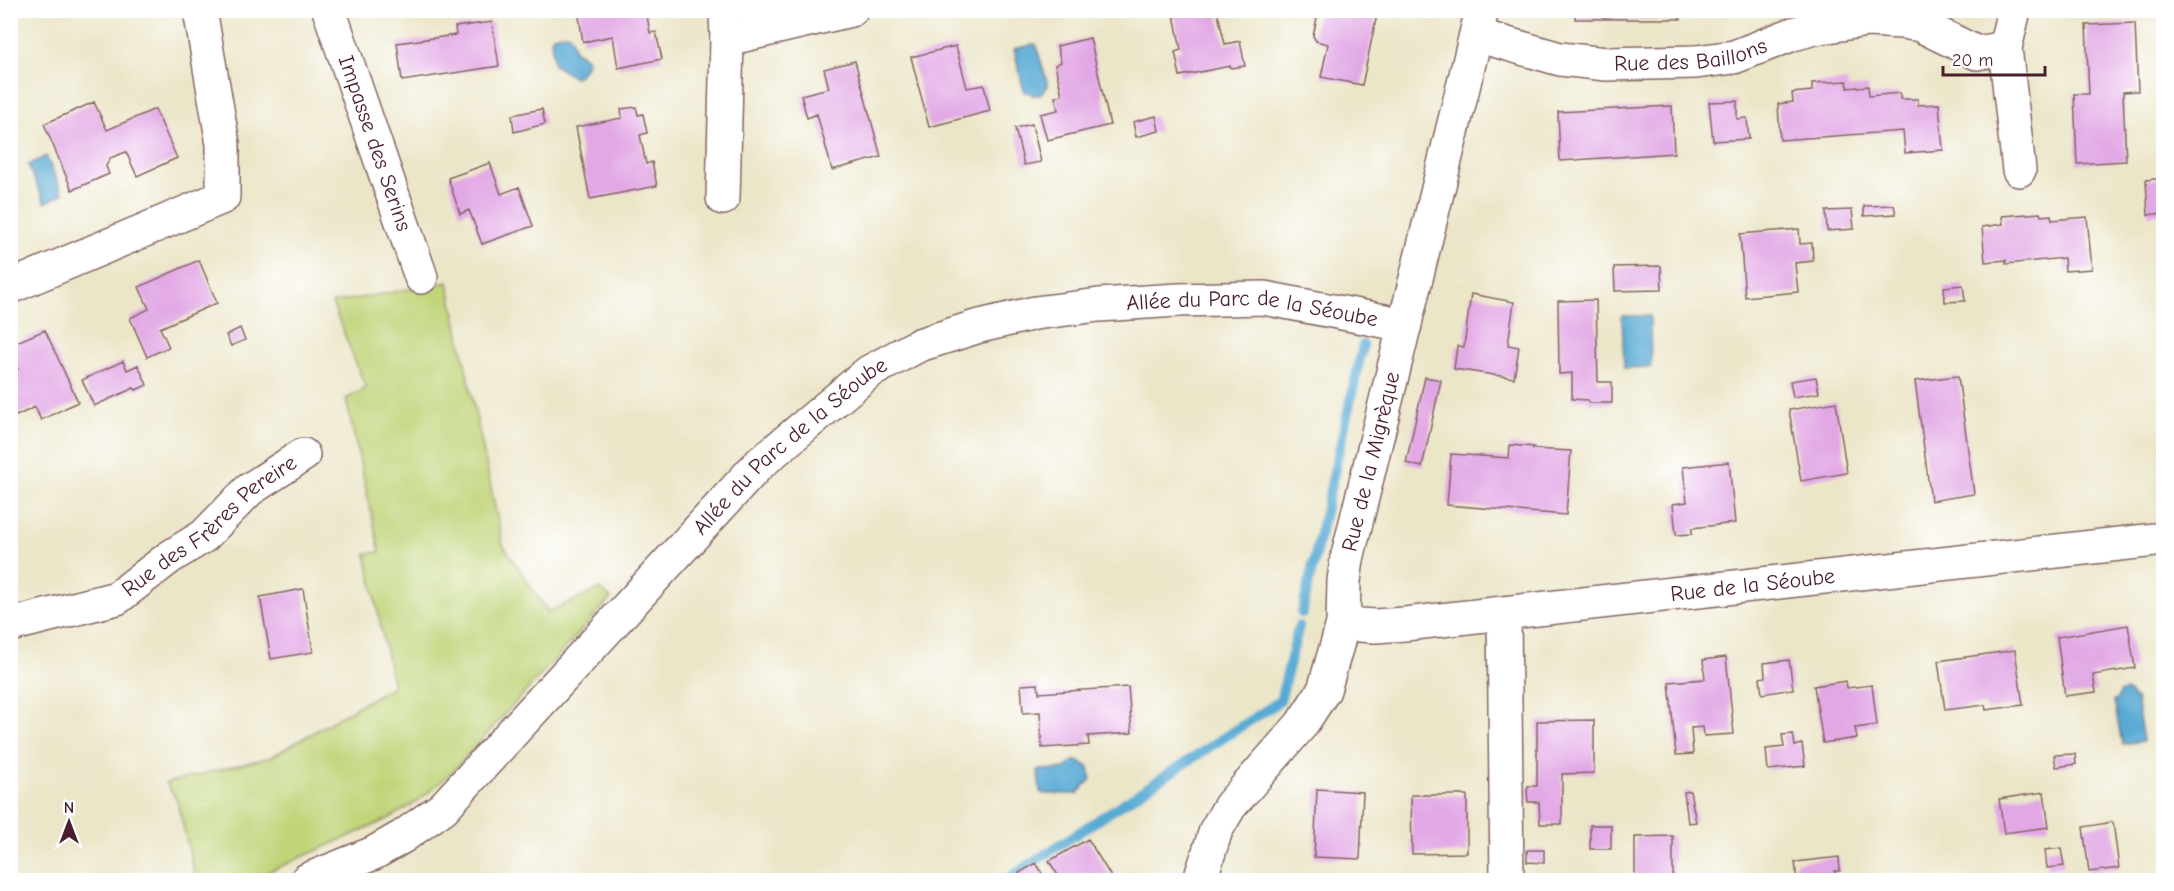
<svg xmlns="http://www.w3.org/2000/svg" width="2174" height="891" viewBox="0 0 2174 891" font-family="'Comic Neue',sans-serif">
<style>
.green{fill:#c0d478;stroke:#857a52;stroke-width:1.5}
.water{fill:#59aad4;stroke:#526480;stroke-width:1.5}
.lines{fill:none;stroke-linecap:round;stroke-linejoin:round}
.stream{stroke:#59aad4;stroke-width:10}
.building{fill:#e2a8e5}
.minor-casing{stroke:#836562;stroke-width:36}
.minor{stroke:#fff;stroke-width:33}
.labels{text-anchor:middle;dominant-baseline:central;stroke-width:4.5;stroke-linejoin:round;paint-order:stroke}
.street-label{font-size:22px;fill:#4a1f2b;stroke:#fff}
</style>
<rect width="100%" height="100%" fill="#fff"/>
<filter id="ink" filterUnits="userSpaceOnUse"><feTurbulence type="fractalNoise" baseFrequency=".0167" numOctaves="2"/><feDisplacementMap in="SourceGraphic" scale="12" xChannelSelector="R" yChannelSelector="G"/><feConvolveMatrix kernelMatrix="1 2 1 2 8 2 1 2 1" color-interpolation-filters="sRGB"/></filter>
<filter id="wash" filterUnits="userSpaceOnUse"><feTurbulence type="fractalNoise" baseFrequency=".008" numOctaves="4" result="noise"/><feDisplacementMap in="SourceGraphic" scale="24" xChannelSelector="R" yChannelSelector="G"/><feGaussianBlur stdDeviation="1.35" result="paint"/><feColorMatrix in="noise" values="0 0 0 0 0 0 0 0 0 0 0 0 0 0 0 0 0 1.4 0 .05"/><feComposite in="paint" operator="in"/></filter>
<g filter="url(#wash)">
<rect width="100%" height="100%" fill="#ece6c9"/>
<path class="green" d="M448 282 503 545 548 612 600 589 611 598 451 773 417 802 388 819 250 880H196L177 800 166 783 271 757 393 686 366 554 380 552 346 399 366 388 332 303Z"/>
<path class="water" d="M567 33 571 36 575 51 587 58V64L580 75 574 77 554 65 551 40 553 36Z
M1036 44 1048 86 1040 95H1032L1028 92H1024L1014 49Z
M46 156 63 194 45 203 28 165Z
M1622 316H1650L1651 367 1624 368Z
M2124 691 2130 693 2132 697 2136 698 2143 741 2122 744 2114 701 2117 700 2119 693Z
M1073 761H1078L1089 767 1091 779 1077 794H1044L1040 792 1038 770 1065 769Z"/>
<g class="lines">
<path class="stream" d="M1302 613 1363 345
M1006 880 1280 701 1299 626"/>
</g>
<g id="blocks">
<path class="building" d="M578 10H646L650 33 656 32 662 59 618 68 613 36 583 42Z
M1173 10H1217L1225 44 1240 41 1245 66 1231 68 1230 66 1180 76 1175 52 1181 50Z
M1322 10 1334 12 1335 10H1378L1362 85 1321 77 1328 44 1316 41 1313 36 1318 13Z
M1575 10H1680L1681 19H1575Z
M492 22 499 66 402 81 397 43 456 35 455 27Z
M2135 23 2138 91 2123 92 2126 161 2077 164 2074 94H2089L2086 25Z
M1090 38 1110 125 1047 140 1040 114 1058 110 1055 97 1062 95 1055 65 1061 62 1057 46Z
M956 46 967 88 984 85 990 111 929 127 911 57Z
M855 61 881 157 832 170 817 114 807 118 801 95 829 88 824 69Z
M1847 81 1848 88 1868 86 1869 96 1900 93V99H1918V105L1939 104 1943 150 1905 153 1903 131 1780 140 1778 104 1793 102 1792 93 1812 91V83Z
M1737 101V119L1747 118 1749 139 1713 141 1709 102Z
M94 102 107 130 155 109 177 158 137 176 126 152 110 158 106 166 109 174 72 190 44 124Z
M1672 106 1674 153 1560 161 1558 112Z
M636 107 638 115 643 114 647 133 640 135 646 164 652 162 657 186 590 199 576 127 622 118 621 109Z
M542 109 545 124 514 132 512 115Z
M1156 116 1159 131 1136 137 1133 122Z
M1032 124 1041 162 1024 165 1015 128Z
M490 163 501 194 519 187 533 226 482 244 469 210 460 214 448 178Z
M2163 178V213L2148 215 2146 180Z
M1894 205 1896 214 1864 216V206Z
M1852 210 1854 229 1827 231 1826 211Z
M2040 213 2041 216 2051 215 2052 220 2087 217 2092 269 2065 271 2064 258 2006 264V260L1985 262 1982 227 2003 224 2002 216Z
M1799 229 1800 244 1812 243 1813 261 1795 263 1798 292 1745 297 1740 234Z
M199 260 217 303 160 328 169 347 147 357 130 318 149 309 139 287Z
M1661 266 1662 290 1615 291 1614 267Z
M1963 285 1965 301 1945 302 1944 287Z
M1471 294 1514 302 1508 345 1519 347 1514 378 1454 369 1457 346 1464 347Z
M1596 300 1598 382H1612V403H1589L1588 400 1572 399V373L1559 374 1558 301Z
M240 328 245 340 231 346 226 335Z
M45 330 78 402 41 420 35 407 10 419V372L18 369 10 353V345Z
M123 361 127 370 138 365 147 385 136 390 134 388 94 406 82 380Z
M1958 376 1974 494 1931 501 1915 381Z
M1425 377 1441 380 1422 467 1406 463Z
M1816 377 1819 393 1793 397 1790 381Z
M1836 402 1847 473 1801 481 1789 410Z
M1510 445 1534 447 1533 449 1571 451 1566 515 1447 505 1451 454 1509 458Z
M1729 462 1735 523 1692 528V534L1676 535 1673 504 1687 502 1683 467Z
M303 589 313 652 271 659 260 597Z
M2128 625 2135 668 2093 675 2096 692 2065 696 2057 637Z
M2015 650 2023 705 1986 710 1985 705 1945 710 1938 661Z
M1726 657 1734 734 1704 736 1703 727 1691 728 1693 754 1676 755 1669 682 1705 679 1703 660Z
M1789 660 1793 689 1762 694 1760 678 1765 677 1764 663Z
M1846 681 1847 688 1872 685 1877 725 1855 728 1857 738 1823 743 1814 686Z
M1038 684 1039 693 1128 687 1132 733 1088 736 1089 745 1042 748 1040 712 1023 713 1021 685Z
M1594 720V773L1562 774V824H1540L1539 802H1528L1527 790 1528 786H1537V721Z
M1793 734 1795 746 1802 744 1805 766 1768 770 1766 749 1784 747 1782 735Z
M2075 754 2076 764 2056 767 2054 755Z
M1317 789 1363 792 1360 859 1314 857Z
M1690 791 1696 822 1688 823 1684 792Z
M2044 792 2049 827 2004 833 1999 799Z
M1411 795H1467V853L1412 854Z
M2113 822 2119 868 2089 872 2083 827Z
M1590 825H1611V849H1590Z
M1673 836V880H1635V837Z
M1088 839 1113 880H1061L1049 861Z
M2061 848 2064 866 2047 868 2045 850Z
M1527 850H1544V863L1527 862Z
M1839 857 1840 871H1835L1836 880H1797L1795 862Z
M1036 863 1044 877 1039 880H1023L1019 873Z"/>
</g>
</g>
<g filter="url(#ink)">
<use href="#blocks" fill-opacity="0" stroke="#836562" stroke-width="1.5"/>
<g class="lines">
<defs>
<g id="minor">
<path id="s1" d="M329 10 421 277"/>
<path d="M2014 10 2005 48 2019 170"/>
<path id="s2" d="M1476 35 1560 59 1606 64 1696 62 1734 57 1793 34 1815 28 1867 20 1902 22 1920 25 1977 53 2005 48"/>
<path d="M727 39 851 10"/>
<path d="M723 198 727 39 726 10"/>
<path d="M10 287 223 197V144L200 10"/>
<path d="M1504 614 1507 880"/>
<path id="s3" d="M1343 624 1375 626 1405 624 2164 539"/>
<path id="s4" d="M10 625 117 598 170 557 204 536 249 490 303 455"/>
<path id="s5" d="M307 880 374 853 402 837 443 808 758 465 869 372 919 345 976 327 1035 313 1099 305 1178 300 1264 298 1405 325"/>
<path id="s6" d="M1200 880 1216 830 1230 806 1301 725 1324 690 1343 624 1344 581 1347 559 1482 10"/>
</g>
</defs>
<use href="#minor" class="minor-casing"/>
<use href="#minor" class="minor"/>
</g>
</g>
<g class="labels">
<g class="street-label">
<text stroke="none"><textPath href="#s2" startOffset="219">Rue des Baillons</textPath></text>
<text stroke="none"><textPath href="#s1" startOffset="141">Impasse des Serins</textPath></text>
<text stroke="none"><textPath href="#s5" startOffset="1161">Allée du Parc de la Séoube</textPath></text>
<text stroke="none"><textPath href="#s5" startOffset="657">Allée du Parc de la Séoube</textPath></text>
<text stroke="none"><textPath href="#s6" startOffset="464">Rue de la Migrèque</textPath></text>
<text stroke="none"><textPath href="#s4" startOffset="228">Rue des Frères Pereire</textPath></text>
<text stroke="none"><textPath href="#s3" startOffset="412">Rue de la Séoube</textPath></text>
</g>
</g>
<rect width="2174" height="891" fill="none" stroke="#fff" stroke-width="36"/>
<g transform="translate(69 822)" stroke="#ffffff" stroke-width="4.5" paint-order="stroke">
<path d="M0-4.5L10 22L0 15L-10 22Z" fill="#4a1f2b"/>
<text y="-9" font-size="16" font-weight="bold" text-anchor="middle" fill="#4a1f2b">N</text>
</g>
<path d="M1943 66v9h102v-9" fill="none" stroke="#4a1f2b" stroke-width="3"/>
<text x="1952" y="66" font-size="18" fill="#4a1f2b" stroke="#ffffff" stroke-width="4.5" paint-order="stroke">20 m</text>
</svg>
